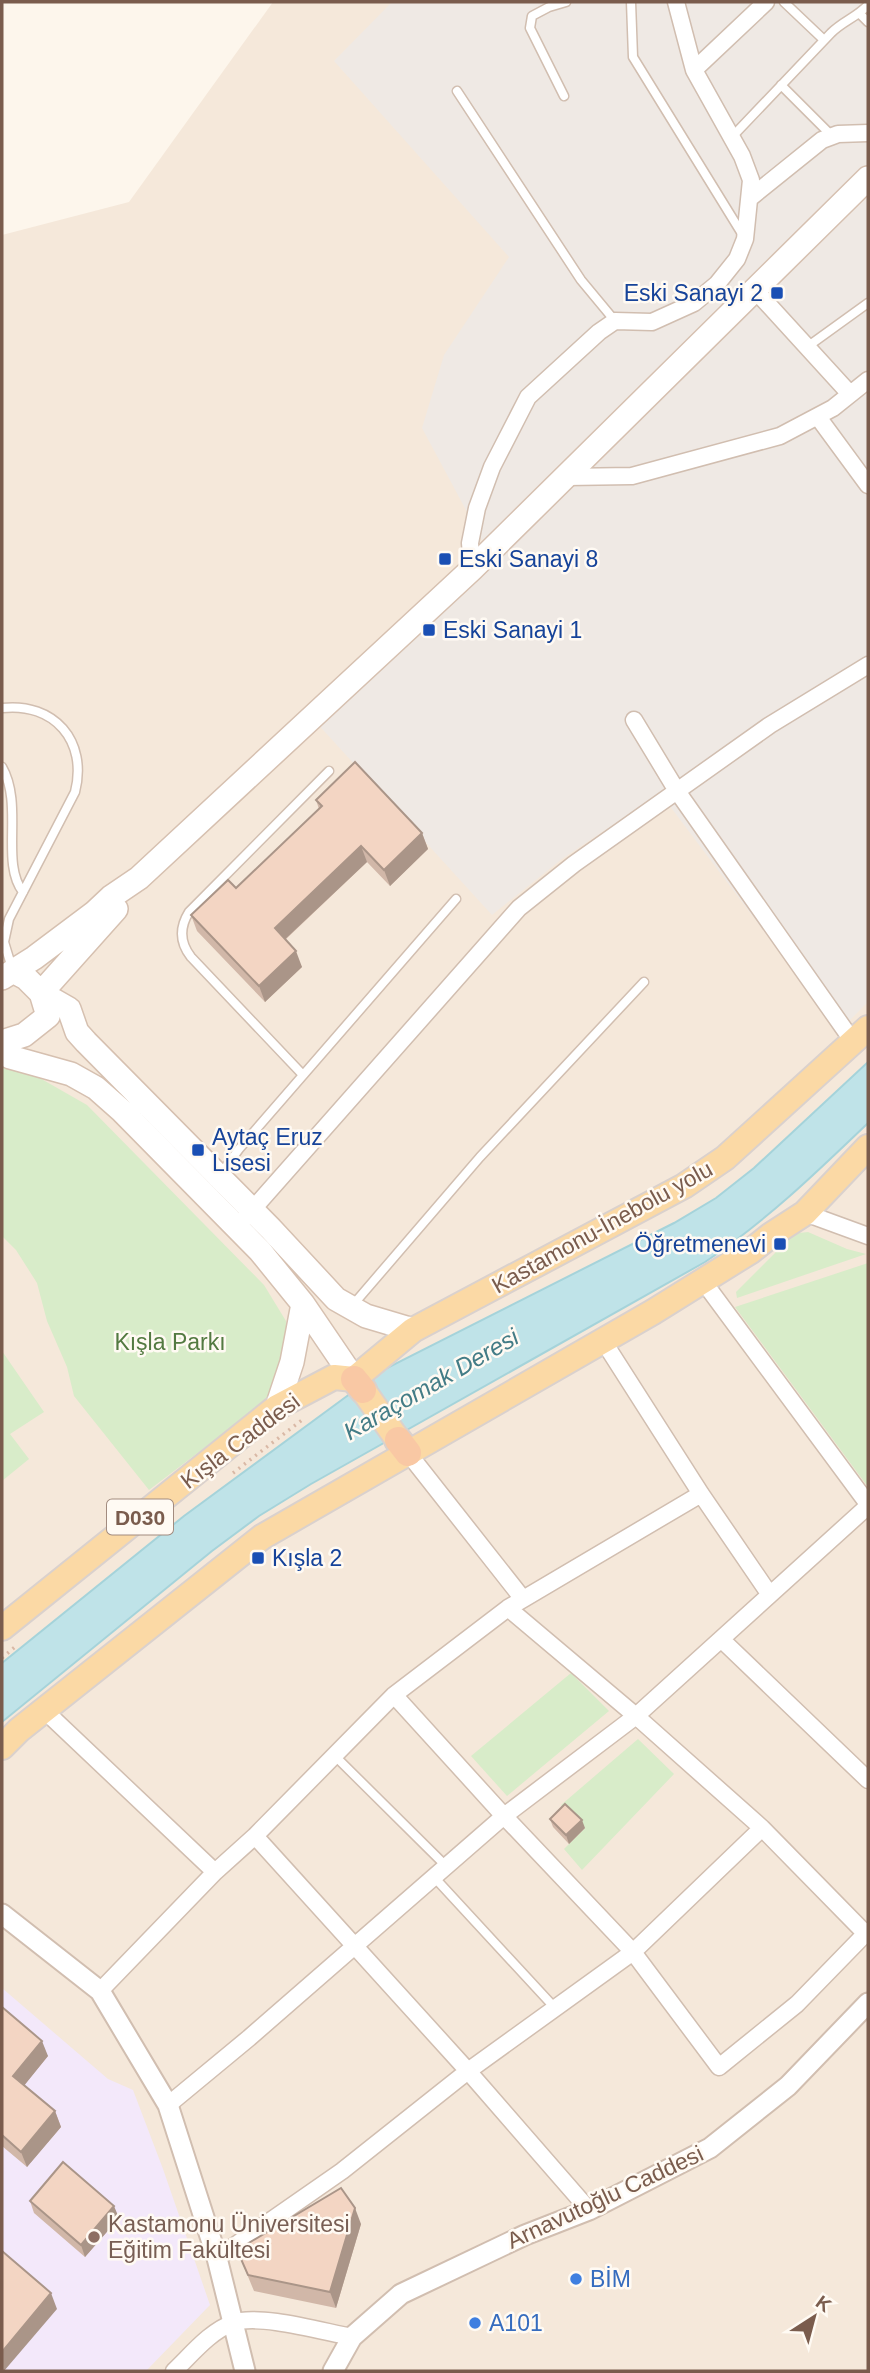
<svg xmlns="http://www.w3.org/2000/svg" width="870" height="2373" viewBox="0 0 870 2373" font-family="Helvetica,sans-serif">
<style>
.residential{fill:#f5e8da}
.industrial{fill:#efe9e4}
.education{fill:#f3e8fa}
.green{fill:#d8ecc9}
.water{fill:#bfe3e8;stroke:#a5d3da;stroke-width:2}
.lines{fill:none;stroke-linecap:round;stroke-linejoin:round}
.service-casing{stroke:#d1beb0;stroke-width:11}
.minor-casing{stroke:#d1beb0;stroke-width:19}
.tertiary-casing{stroke:#d1beb0;stroke-width:23}
.secondary-casing{stroke:#d6c0b0;stroke-width:26}
.primary-casing{stroke:#dad1cd;stroke-width:28}
.trunk-casing{stroke:#dad1cd;stroke-width:30}
.path{stroke:#d9b8a5;stroke-width:3.5;stroke-dasharray:2 5;stroke-linecap:butt}
.service{stroke:#fff;stroke-width:8}
.minor{stroke:#fff;stroke-width:16}
.tertiary{stroke:#fff;stroke-width:19}
.secondary{stroke:#fff;stroke-width:23}
.primary{stroke:#fbd9a5;stroke-width:24}
.trunk{stroke:#f9c8a4;stroke-width:26}
.wall{fill:#d1b7a8}
.shaded-wall{fill:#aa9588}
.building{fill:#f3d5c3;stroke:#aa9588;stroke-width:2}
.transit-dot{fill:#1a4fb4;stroke:#fffaf3;stroke-width:2.5}
.education-dot{fill:#8d6e63;stroke:#fffaf3;stroke-width:2.5}
.shop-dot{fill:#3f7fe0;stroke:#fffaf3;stroke-width:2.5}
.labels{text-anchor:middle;dominant-baseline:central;stroke-width:5;stroke-linejoin:round;paint-order:stroke}
.shield{fill:#fffaf3;stroke:#a28b7f;stroke-width:2}
.shield-label{font-size:21px;font-weight:bold;fill:#7a5c4d}
.transit-label{font-size:23px;fill:#164399;stroke:#fffaf3;text-anchor:start}
.street-label{font-size:23px;fill:#7a5c4d;stroke:#fffaf3}
.park-label{font-size:23px;fill:#537a41;stroke:#fffaf3}
.education-label{font-size:23px;fill:#785e54;stroke:#fffaf3;text-anchor:start}
.shop-label{font-size:23px;fill:#366cbe;stroke:#fffaf3;text-anchor:start}
.water-label{font-size:24px;font-style:italic;fill:#437c86;stroke:#fffaf3}
</style>
<rect width="100%" height="100%" fill="#fdf6ec"/>
<path class="residential" d="M273 2H868V2371H2V235L129 202Z"/>
<path class="industrial" d="M392 2H868V1002L839 1031 660 793 562 859 492 915 314 720 489 553 422 428 444 355 509 257 334 61Z"/>
<path class="education" d="M2 1988 108 2079 133 2090 163 2169 210 2305 146 2371H2Z"/>
<path class="green" d="M2 1065 31 1073 87 1105 264 1285 286 1321 287 1346 271 1397 149 1490 74 1396 67 1367 47 1321 37 1283 16 1250 2 1236Z
M808 1232 847 1249 866 1254 737 1298 736 1292 789 1239 799 1233Z
M868 1263V1487L735 1307Z
M2 1351 44 1412 10 1434 29 1459 2 1481Z
M571 1673 609 1711 507 1796 471 1756Z
M638 1739 674 1774 582 1870 564 1849 585 1828 561 1805Z"/>
<path class="water" d="M868 1062V1123C816 1173 765 1222 705 1262L311 1484 259 1516 212 1551 2 1722V1663L184 1516 381 1371 674 1223 716 1198 754 1168Z"/>
<g class="lines">
<defs>
<path id="service" d="M631 2 633 57 744 237
M784 2 824 40
M860 14 868 22
M781 85 832 136
M457 91 581 280 615 321
M564 96 530 28 532 16 549 7 566 2
M731 138 831 33C843 21 857 17 868 5
M807 347 868 303
M2 708C54 702 88 741 75 792L9 919 4 942 12 968
M2 767C24 805 0 863 23 892
M303 1075 191 957C180 943 179 928 189 912L329 771
M220 1175 239 1149 456 899
M352 1306 480 1157 644 982
M335 1756 446 1866
M434 1877 555 2008"/>
<path id="minor" d="M694 70 766 2
M750 198 822 140 838 134 868 133
M755 290 850 394
M818 417 868 485
M566 477 632 476 780 436 833 408 868 380
M472 569 470 543 477 508 492 467 528 397 599 332 615 321 652 322 694 303 717 284 737 259 745 239 751 180 742 156 694 70 676 2
M634 720 677 791 854 1043
M805 1213 868 1236
M245 1218 519 908 574 864 770 725 868 665
M703 1281 868 1504
M602 1339 701 1494 770 1595
M408 1453 523 1599
M508 1608 636 1716 762 1828 866 1934
M722 1640 868 1780
M394 1695 504 1816 633 1952 719 2067 797 2004 868 1931
M44 1710 215 1872
M255 1836 468 2071 589 2210
M100 1991 215 1872 255 1836 394 1695 508 1608 701 1494
M168 2105 249 2038 504 1816 636 1716 868 1506
M217 2258 342 2171 468 2071 633 1952 762 1828
M174 2371C191 2355 210 2331 233 2323 258 2313 324 2332 352 2337"/>
<path id="tertiary" d="M2 1914 100 1991 168 2105 217 2258 245 2371
M333 2371 352 2337 401 2294 525 2235 589 2210 710 2148 788 2086 868 2003"/>
<path id="secondary" d="M13 971 26 978 41 993 69 1009 77 1032 86 1042 271 1229 336 1299 366 1316 413 1330
M2 978 34 958 94 913 111 897 139 878 472 569 868 178
M41 993 116 909
M2 1042 24 1035 48 1016 41 993
M2 1052 10 1057 71 1074 96 1088 122 1111 260 1251 303 1304 354 1379
M277 1407 292 1362 303 1304"/>
<path id="primary" d="M363 1390 398 1440
M2 1628 277 1407 334 1377 354 1379 413 1330 684 1186 725 1158 868 1028
M2 1747 19 1730 262 1537 653 1312 751 1251 771 1235 805 1213 868 1147"/>
<path id="trunk" d="M354 1379 363 1390
M398 1440 408 1453"/>
</defs>
<use href="#service" class="service-casing"/>
<use href="#minor" class="minor-casing"/>
<use href="#tertiary" class="tertiary-casing"/>
<use href="#secondary" class="secondary-casing"/>
<use href="#primary" class="primary-casing"/>
<use href="#trunk" class="trunk-casing"/>
<path class="path" d="M233 1473 302 1420
M2 1658 16 1646"/>
<use href="#service" class="service"/>
<use href="#minor" class="minor"/>
<use href="#tertiary" class="tertiary"/>
<use href="#secondary" class="secondary"/>
<use href="#primary" class="primary"/>
<use href="#trunk" class="trunk"/>
</g>
<path class="wall" d="M316 800 422 833 428 849 390 886 367 862 285 940 302 967 265 1002 197 931 191 915 236 888 319 809Z
M550 1819 585 1828 569 1844 553 1827Z
M2 2007 48 2056 24 2085 55 2111 61 2127 27 2167 2 2146Z
M30 2201 119 2218 85 2257 34 2213Z
M361 2224 336 2308 254 2291 237 2250Z"/>
<path class="shaded-wall" d="M422 833 428 849 390 886 384 870Z
M361 846 367 862 280 944 275 928Z
M296 951 302 967 265 1002 259 986Z
M582 1820 585 1828 569 1844 566 1835Z
M42 2041 48 2056 19 2092 13 2076Z
M55 2111 61 2127 27 2167 21 2152Z
M114 2206 119 2218 85 2257 81 2245Z
M355 2208 361 2224 336 2308 330 2292Z
M51 2293 57 2309 4 2371H2V2352Z"/>
<path class="building" d="M355 762 422 833 384 870 361 846 275 928 296 951 259 986 191 915 228 880 236 888 322 806 316 800Z
M565 1804 582 1820 566 1835 550 1819Z
M2 2007 42 2041 13 2076 55 2111 21 2152 2 2135Z
M63 2162 114 2206 81 2245 30 2201Z
M341 2188 355 2208 330 2292 248 2275 237 2250Z
M2 2251 51 2293 2 2352Z"/>
<g class="transit-dot">
<rect x="770" y="286" width="14" height="14" rx="3.5"/>
<rect x="438" y="552" width="14" height="14" rx="3.5"/>
<rect x="422" y="623" width="14" height="14" rx="3.5"/>
<rect x="191" y="1143" width="14" height="14" rx="3.5"/>
<rect x="773" y="1237" width="14" height="14" rx="3.5"/>
<rect x="251" y="1551" width="14" height="14" rx="3.5"/>
</g>
<circle class="education-dot" cx="94" cy="2237" r="7"/>
<g class="shop-dot">
<circle cx="576" cy="2279" r="7"/>
<circle cx="475" cy="2323" r="7"/>
</g>
<g class="labels">
<rect class="shield" x="107" y="1499.5" width="66" height="35" rx="5"/>
<g class="shield-label">
<text x="140" y="1517">D030</text>
</g>
<g class="transit-label">
<text x="763" y="293" text-anchor="end">Eski Sanayi 2</text>
<text x="459" y="559">Eski Sanayi 8</text>
<text x="443" y="630">Eski Sanayi 1</text>
<text x="212" y="1137">Aytaç Eruz<tspan x="212" dy="26">Lisesi</tspan></text>
<text x="766" y="1244" text-anchor="end">Öğretmenevi</text>
<text x="272" y="1558">Kışla 2</text>
</g>
<g class="street-label">
<text transform="translate(602 1227) rotate(-29)">Kastamonu-İnebolu yolu</text>
<text transform="translate(240 1441) rotate(-37)">Kışla Caddesi</text>
<text transform="translate(605 2197) rotate(-25)">Arnavutoğlu Caddesi</text>
</g>
<g class="park-label">
<text x="170" y="1342">Kışla Parkı</text>
</g>
<g class="education-label">
<text x="108" y="2224">Kastamonu Üniversitesi<tspan x="108" dy="26">Eğitim Fakültesi</tspan></text>
</g>
<g class="shop-label">
<text x="590" y="2279">BİM</text>
<text x="489" y="2323">A101</text>
</g>
<g class="water-label">
<text transform="translate(431 1384) rotate(-30)">Karaçomak Deresi</text>
</g>
</g>
<rect width="870" height="2373" fill="none" stroke="#7a5c4d" stroke-width="7"/>
<g transform="translate(814 2317) rotate(36)" stroke="#fffaf3" stroke-width="5" paint-order="stroke">
<path d="M0-5L12 26L0 18L-12 26Z" fill="#7a5c4d"/>
<text y="-10" font-size="19" font-weight="bold" text-anchor="middle" fill="#7a5c4d">K</text>
</g>
</svg>
